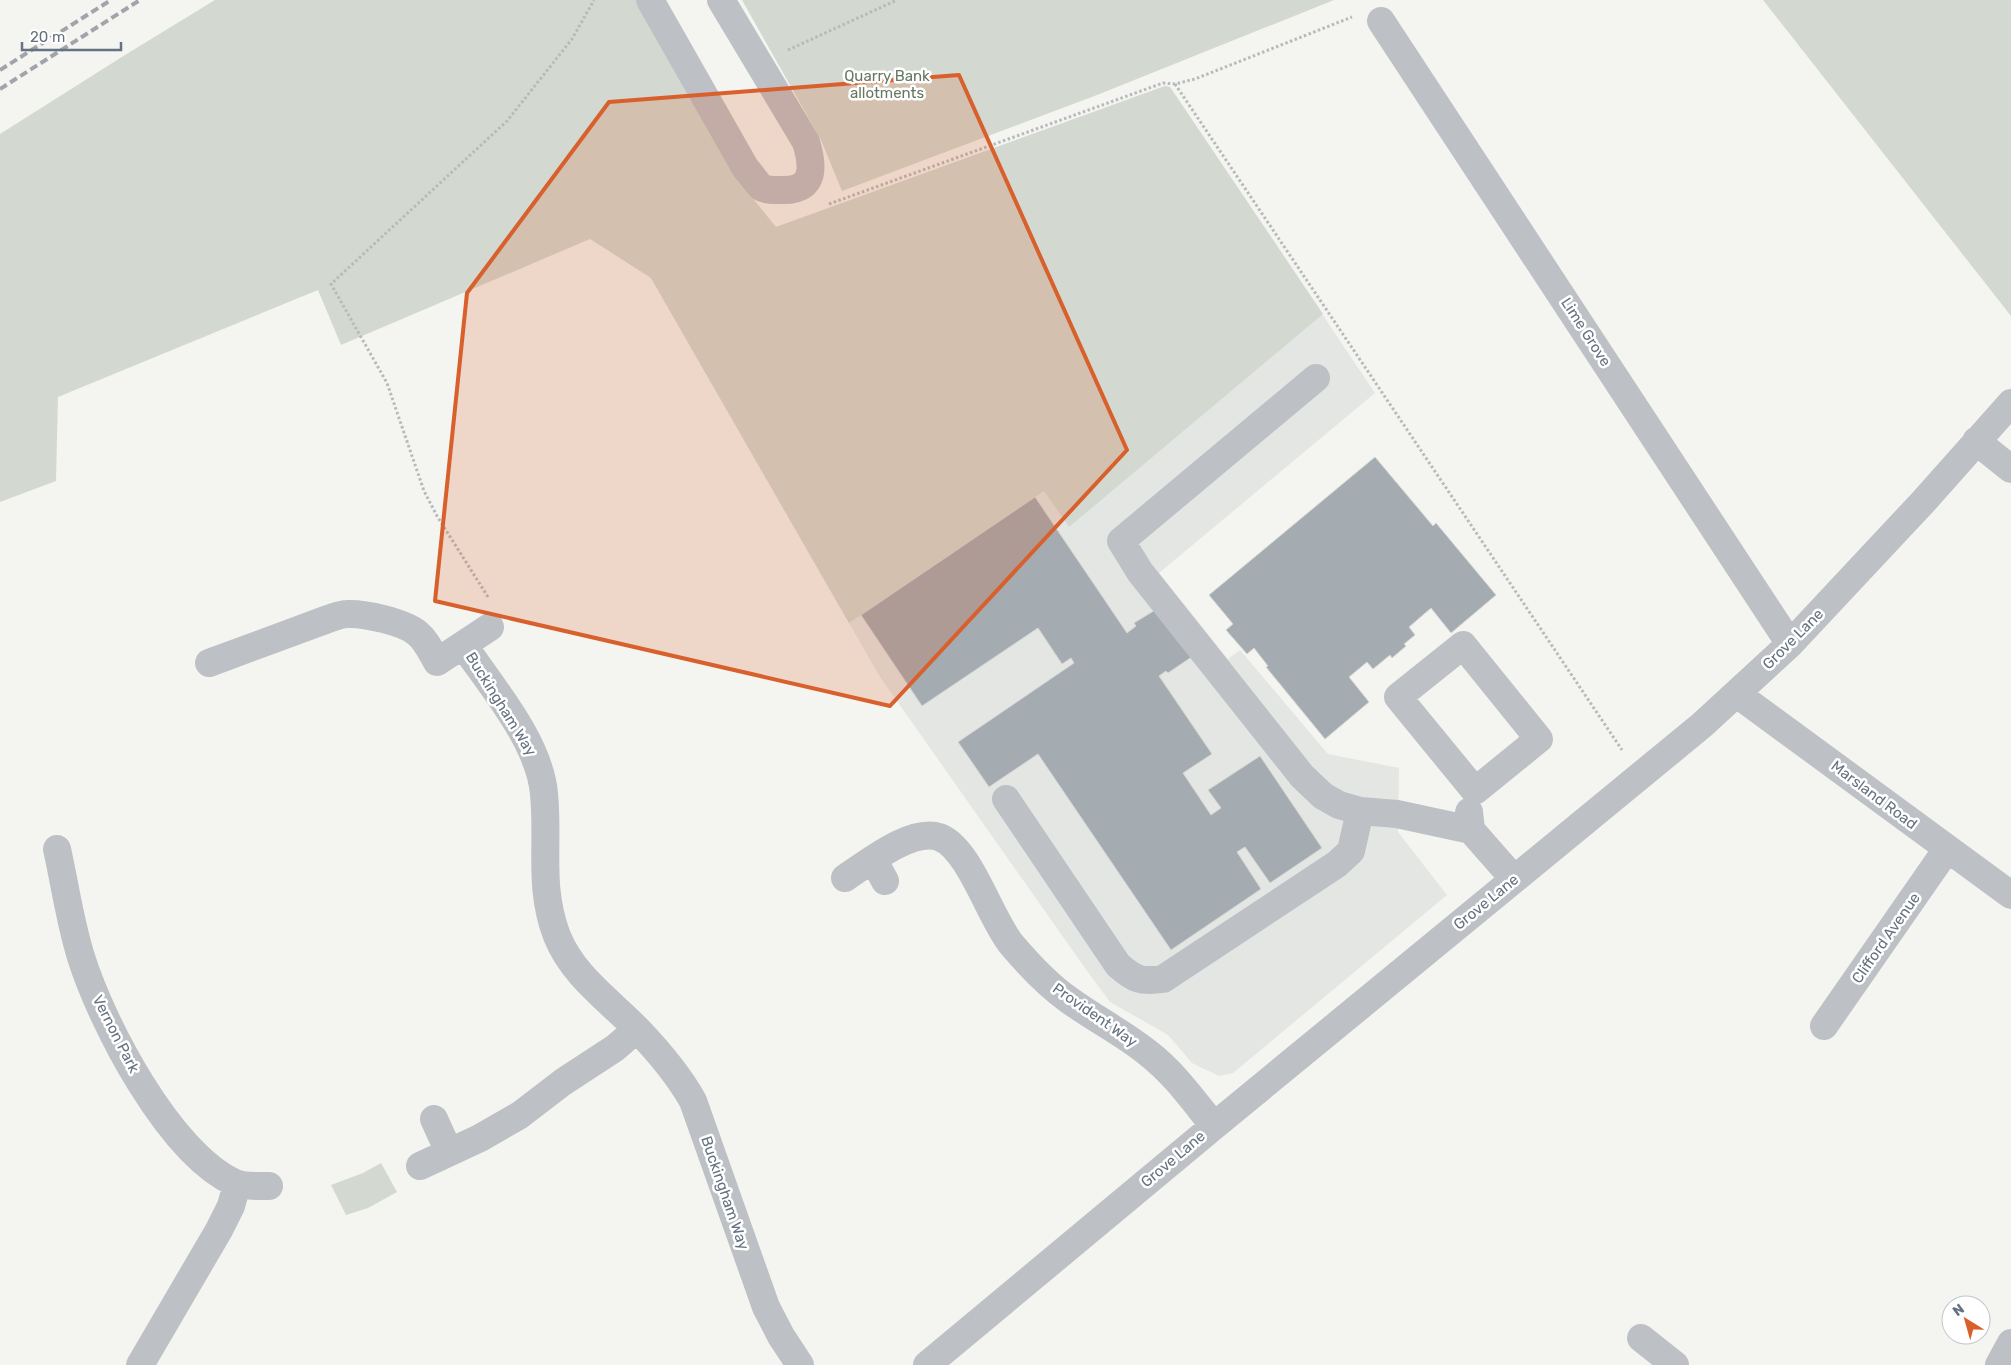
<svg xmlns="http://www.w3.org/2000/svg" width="2011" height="1365" viewBox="0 0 2011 1365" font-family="Rubik,sans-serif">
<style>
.built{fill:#e4e6e4}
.green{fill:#d3d9d0}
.building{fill:#a4abb1;stroke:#d5d5d3}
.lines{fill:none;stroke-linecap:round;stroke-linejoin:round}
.path{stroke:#b7b9bc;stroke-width:3;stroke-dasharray:2.5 2.5;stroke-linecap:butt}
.minor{stroke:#bdc0c4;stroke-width:28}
.rail{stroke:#a1a5ab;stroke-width:4;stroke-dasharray:8 4;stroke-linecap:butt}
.marked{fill:#d8602c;fill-opacity:0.2;stroke:#d8602c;stroke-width:4;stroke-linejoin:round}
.labels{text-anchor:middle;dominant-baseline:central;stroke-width:5;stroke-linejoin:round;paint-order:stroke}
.park-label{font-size:15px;fill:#667763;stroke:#fff}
.street-label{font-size:15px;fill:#657280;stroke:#fff}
</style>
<rect width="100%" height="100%" fill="#f4f4f0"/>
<path class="built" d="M1165 86 1170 87 1375 393 1159 573 1228 659 1240 650 1328 754 1399 768 1398 832 1447 895 1233 1073 1219 1076 1192 1063 1168 1035 1110 1002 1085 968 880 677 651 278 776 227Z"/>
<path class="green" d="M215 0H637L679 77 755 201 776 227 1165 86 1170 87 1323 314 1069 527 1044 491 849 623 651 278 590 239 341 345 318 290 58 397 56 481 0 502V134L125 55Z
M742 0H1334L1097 95 842 191 821 140Z
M1763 0H2011V316Z
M381 1163 397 1192 368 1208 346 1215 331 1185 363 1173Z"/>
<path class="building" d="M1375 457 1433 526 1436 523 1496 595 1451 633 1431 608 1409 627 1415 635 1404 644 1406 646 1392 658 1390 655 1373 669 1367 662 1349 677 1369 702 1325 739 1266 667 1268 666 1254 648 1247 654 1226 630 1233 624 1209 595Z
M1035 497 1127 633 1136 626 1134 623 1160 607 1193 656 1168 673 1166 671 1159 676 1212 754 1183 773 1211 815 1221 808 1208 790 1260 756 1322 848 1270 883 1245 847 1237 852 1261 889 1171 950 1038 754 989 787 958 742 1074 663 1071 658 1062 664 1038 628 922 706 861 615Z"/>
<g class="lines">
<path class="path" d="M788 50 897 0
M1175 84 1622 750
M829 204 1163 83 1175 84 1195 79 1352 17
M488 597 437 516 424 491 387 383 331 284 507 121 572 39 594 0"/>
<path class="minor" d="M650 0 746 169C751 174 756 182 761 187 767 191 777 190 784 190 816 190 813 165 806 142L721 0
M1381 21 1790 644
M1316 378 1121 541 1140 572 1302 776 1323 796 1339 805 1360 811 1397 814 1471 830
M1976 441 2011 469
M1463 645 1539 739 1475 791 1398 697Z
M464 646C492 687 540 743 544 794 549 843 538 887 557 936 573 976 609 1000 638 1030 659 1052 678 1074 693 1101L766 1307 781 1336 800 1365
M209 663 328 619C334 617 341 614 347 614 364 613 404 622 417 633 427 641 431 652 437 662L490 627
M1737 694 2011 895
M1006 799 1118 965C1135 980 1141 982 1163 979L1337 864 1351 851 1360 811
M1469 812 1471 830 1514 879
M57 849C65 885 70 922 81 957 102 1024 169 1153 235 1183 245 1187 258 1186 269 1186
M873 859 885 881
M845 878C868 863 911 828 939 837 970 848 990 919 1012 945 1029 965 1048 985 1069 1000 1095 1019 1123 1033 1148 1053 1174 1073 1193 1100 1214 1126
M1824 1026 1947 849
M434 1119 449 1152
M420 1166 480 1138 520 1115 563 1082 615 1048 637 1029
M1641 1338 1675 1365
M140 1365 219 1230 231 1206 237 1184
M927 1365 1214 1126 1702 725 1790 644 1923 502 2011 403
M1999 1365 2011 1343"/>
<path class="rail" d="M0 70 111 0
M0 89 140 0"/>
</g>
<path class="marked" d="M959 75 1127 450 890 706 435 601 467 293 609 102Z"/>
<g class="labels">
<g class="park-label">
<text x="887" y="76">Quarry Bank<tspan x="887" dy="17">allotments</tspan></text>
</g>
<g class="street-label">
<text transform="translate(1586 332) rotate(57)">Lime Grove</text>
<text transform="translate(1793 639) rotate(-45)">Grove Lane</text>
<text transform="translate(501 704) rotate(58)">Buckingham Way</text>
<text transform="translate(1874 795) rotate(37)">Marsland Road</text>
<text transform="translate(1486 902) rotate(-39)">Grove Lane</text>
<text transform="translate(1886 938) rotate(-55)">Clifford Avenue</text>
<text transform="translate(1095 1015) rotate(35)">Provident Way</text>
<text transform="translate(116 1034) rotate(63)">Vernon Park</text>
<text transform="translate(1173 1159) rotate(-40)">Grove Lane</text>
<text transform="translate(725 1193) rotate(71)">Buckingham Way</text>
</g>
</g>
<g transform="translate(1966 1320) rotate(323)"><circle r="24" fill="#ffffff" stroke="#c1c7cc"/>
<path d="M0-4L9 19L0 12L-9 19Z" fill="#d8602c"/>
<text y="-8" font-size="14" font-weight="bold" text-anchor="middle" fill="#657280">N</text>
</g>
<path d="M22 42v8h99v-8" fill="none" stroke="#657280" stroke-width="2.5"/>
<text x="30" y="42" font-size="15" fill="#657280" stroke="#ffffff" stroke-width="4" paint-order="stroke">20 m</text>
</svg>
